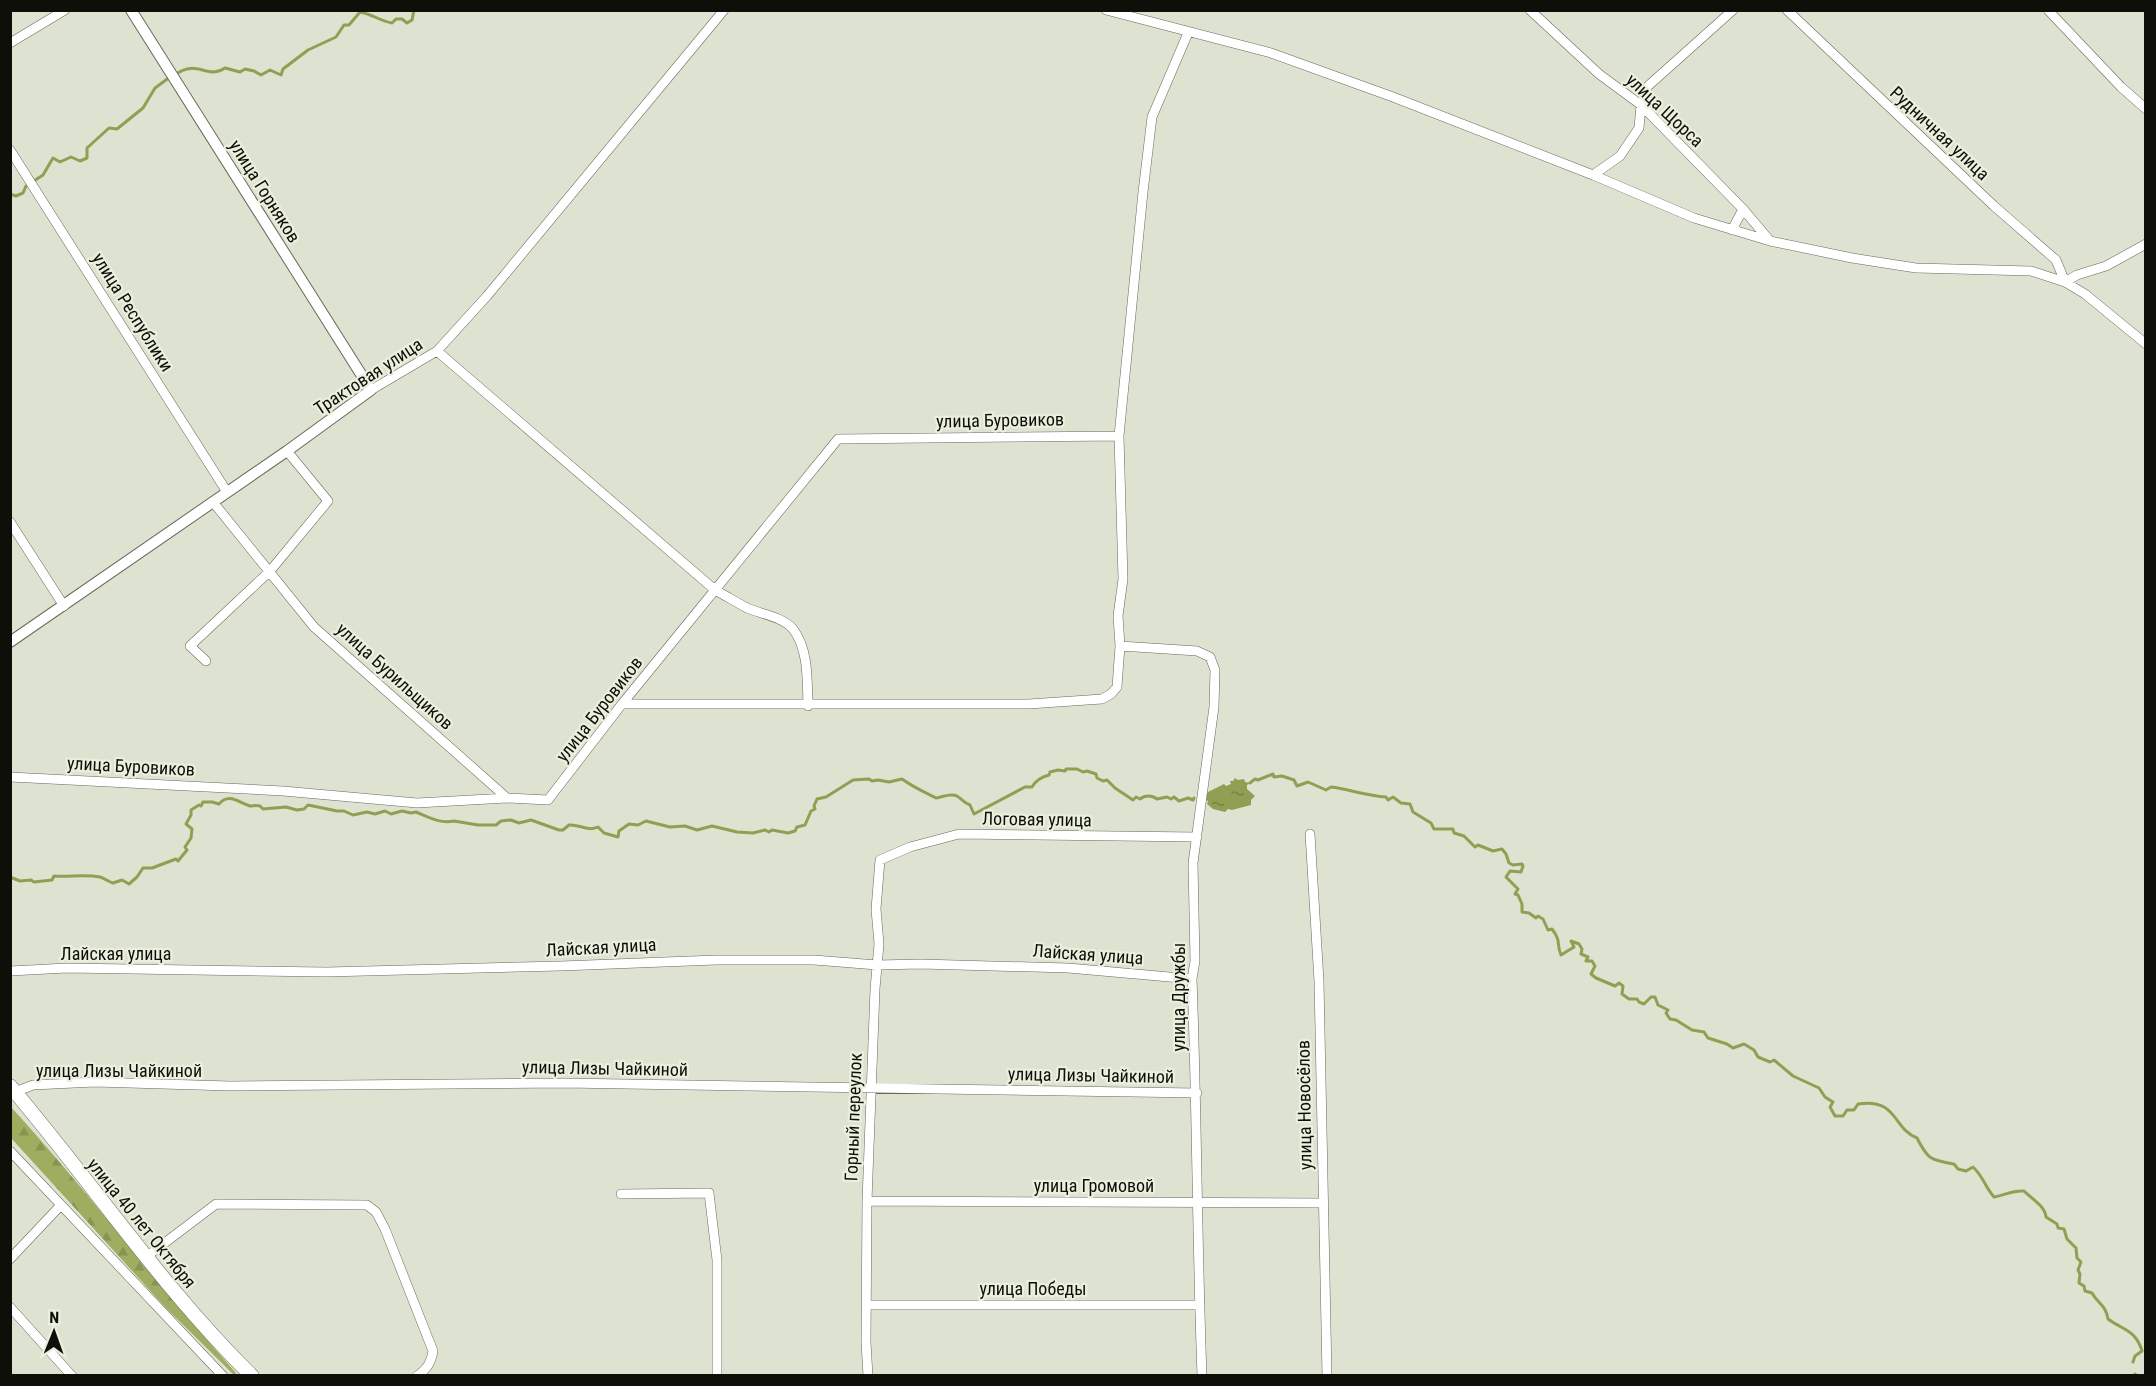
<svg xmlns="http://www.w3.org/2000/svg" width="2156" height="1386" viewBox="0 0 2156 1386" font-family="'Roboto Condensed',sans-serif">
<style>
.forest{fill:url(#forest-firs)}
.water{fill:url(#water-ripples)}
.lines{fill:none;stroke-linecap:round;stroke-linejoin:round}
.stream{stroke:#90a053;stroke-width:3}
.minor-casing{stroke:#666a5b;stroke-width:10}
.tertiary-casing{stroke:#666a5b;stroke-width:12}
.primary-casing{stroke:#666a5b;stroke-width:15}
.minor{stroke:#fff;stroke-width:9}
.tertiary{stroke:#fff;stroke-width:10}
.primary{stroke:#fff;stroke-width:14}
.labels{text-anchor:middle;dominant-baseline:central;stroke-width:4.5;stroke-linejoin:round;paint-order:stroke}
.street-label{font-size:18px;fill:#0e0f09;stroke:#eaefde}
</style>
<defs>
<pattern id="forest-firs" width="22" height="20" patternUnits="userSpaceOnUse" patternTransform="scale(1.5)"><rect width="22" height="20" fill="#9eae61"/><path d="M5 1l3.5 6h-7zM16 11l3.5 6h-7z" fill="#879453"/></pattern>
<pattern id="water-ripples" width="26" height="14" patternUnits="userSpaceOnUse" patternTransform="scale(1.5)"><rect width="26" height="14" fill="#90a053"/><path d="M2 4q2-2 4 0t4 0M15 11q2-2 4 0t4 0" fill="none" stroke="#748143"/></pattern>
</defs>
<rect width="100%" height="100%" fill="#dde2d1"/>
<path class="forest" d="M11 1107C89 1192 158 1286 236 1373L234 1375 165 1307 11 1138Z"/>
<path class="water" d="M1235 778 1238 780 1244 779 1245 782 1250 783 1247 785V789L1255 796 1251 800V805L1232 810 1228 809 1225 812 1213 809 1207 804 1208 801 1205 799 1208 792 1224 784 1226 786 1231 784 1230 781H1233Z"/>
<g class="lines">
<path class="stream" d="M176 74C197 59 208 80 225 68L240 72 245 69 254 71 261 75 270 70 281 75 283 69 308 50 336 37 344 25H349L360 12C372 14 380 21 392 23L396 19H402L407 23 412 20 414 10
M10 194 16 196 23 193 26 186 43 175 53 158 60 162 71 157 80 161 87 158V148L109 128 117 129 143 108 155 88 170 77
M1250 783 1255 779 1258 780 1273 774 1274 777 1282 776 1294 780 1297 786 1308 782 1326 790 1331 787C1348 789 1367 796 1386 797L1388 800 1393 797 1401 803 1410 804 1413 812 1431 823 1434 829H1453L1454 833 1464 836 1475 847 1478 845 1493 851 1502 849 1506 854 1509 863 1513 865 1522 864 1523 866 1521 872 1510 871 1506 877 1518 889 1515 894 1518 895 1522 904V912L1529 913 1536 918 1538 916 1543 919 1548 930 1552 929C1562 942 1556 944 1561 955L1574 947 1571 941 1579 944 1582 949 1581 954 1588 957 1586 961H1592L1595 966 1591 974 1596 978 1615 986 1619 983 1623 986 1622 994 1629 999H1637L1639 1002 1644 1004 1651 997H1655L1658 1005 1668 1010 1666 1013 1670 1019 1676 1020 1692 1030 1704 1032 1708 1038 1727 1044 1733 1048 1744 1044 1754 1050 1758 1057 1770 1062 1774 1060 1793 1076 1819 1088 1825 1097 1833 1102 1830 1107 1835 1116H1843L1847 1110H1854L1858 1104C1898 1098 1892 1128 1917 1138 1928 1160 1931 1160 1954 1164L1958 1169 1966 1171 1973 1167C1983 1176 1985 1187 1994 1197 2005 1195 2013 1190 2024 1191 2032 1199 2045 1206 2046 1217L2057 1224 2058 1228 2064 1229 2067 1239 2076 1248 2077 1258 2081 1262 2078 1270 2080 1274 2079 1283 2084 1286 2085 1291 2092 1293C2098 1304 2106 1305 2108 1319 2123 1330 2136 1330 2142 1351L2135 1356 2133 1362
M10 877 20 881 31 880 34 882 52 880 54 876C70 877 85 874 100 877 104 878 109 882 113 883L122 880 129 884 137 877 143 868H152L176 859 178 861 187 850 185 847 191 838 192 829 186 824 191 815V810L199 805 201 806 203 802H212L219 804C229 792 239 803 250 806 253 806 256 805 260 806L263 809 286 807 297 810 304 809 308 805 337 811H344L353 815 367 812 375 814 385 811 391 814 402 811 411 813 416 812C428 817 440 824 454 821L478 825H496L501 821 511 820 519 823 531 820 559 830H563L569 825C579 824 588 832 598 827L604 833 618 837 619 831 629 824 638 825 646 821 670 827 685 826 697 830 712 826 737 832 753 833 765 830 769 832 772 830 788 833 795 831 797 827 805 825 811 811 815 809 814 806 817 799 826 797 853 780 869 779 872 781 878 780 889 782 902 779C913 787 924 792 936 798 943 797 950 793 957 796 962 799 964 803 970 805L974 814 1025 787H1032C1036 780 1041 777 1049 775L1050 772 1058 770 1065 771 1066 769H1077L1083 772 1087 771 1096 774 1097 778 1103 781 1107 780 1115 788 1133 800 1136 797 1140 799C1145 795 1152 795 1157 799L1167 797 1171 799 1174 797 1179 801 1188 798 1193 800 1194 798
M2135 1374 2137 1376"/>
<defs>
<path id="minor" d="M1106 10 1271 53 1393 97 1593 175 1694 218 1770 241 1852 258 1916 268 2031 271 2065 282 2085 294 2146 344
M1530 10 1599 74 1641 105 1743 209 1770 241
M1787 10 1994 206 2056 260 2065 282 2077 275 2106 266 2146 244
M2048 10 2121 87 2146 109
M10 43 65 10
M10 150 227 492
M1593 175 1620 156 1639 128 1641 105 1648 86 1733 10
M1732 230 1743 209
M437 351 715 590C726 596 736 602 747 608 761 614 783 617 793 629 809 650 807 681 808 706
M371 390 437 351 487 296 724 10
M213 502 314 627 507 798
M10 522 64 606
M1120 646 1197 651 1210 657 1215 670 1214 707 1193 863 1195 961 1192 979C1197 1111 1197 1243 1202 1376
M206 661 190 646 270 571 328 501 287 451
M622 704H1029L1102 699 1111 694 1117 687 1120 646 1118 616 1123 579 1119 436 1143 192 1152 117 1188 33
M10 777 283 791 417 803 507 798 548 800 622 704 838 439 1119 436
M1310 834 1319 981 1327 1376
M10 971 67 968 327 972 561 966 716 960H814L877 965 921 964 1068 968 1192 979
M15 1092 33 1085 95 1082 230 1086 564 1083 1197 1093
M10 1151 223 1376
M621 1194 709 1193 717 1260V1376
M867 1201 1322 1203
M146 1257 216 1204 367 1205 376 1212 385 1229 433 1351C431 1363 427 1369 417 1376
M10 1259 61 1205
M867 1305H1199
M10 1307 72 1376
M868 1376 866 1342 867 1201 875 989 879 944 876 909 880 860 910 847 959 834 1197 837"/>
<path id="tertiary" d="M10 642 287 451 371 390 131 10"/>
<path id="primary" d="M10 1086C92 1182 162 1288 252 1376"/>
</defs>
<use href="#minor" class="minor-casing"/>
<use href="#tertiary" class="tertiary-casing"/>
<use href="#primary" class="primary-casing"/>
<use href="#minor" class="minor"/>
<use href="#tertiary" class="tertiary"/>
<use href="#primary" class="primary"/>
</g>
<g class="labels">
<g class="street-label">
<text transform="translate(1665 110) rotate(43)">улица Щорса</text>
<text transform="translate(1940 133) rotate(43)">Рудничная улица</text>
<text transform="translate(265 191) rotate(58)">улица Горняков</text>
<text transform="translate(133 312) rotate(58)">улица Республики</text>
<text transform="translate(368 376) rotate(-33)">Трактовая улица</text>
<text transform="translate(1000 420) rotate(-1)">улица Буровиков</text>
<text transform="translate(395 676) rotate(42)">улица Бурильщиков</text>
<text transform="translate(599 709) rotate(-52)">улица Буровиков</text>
<text transform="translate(131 766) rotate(3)">улица Буровиков</text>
<text transform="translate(1037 819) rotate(1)">Логовая улица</text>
<text transform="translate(601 947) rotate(-3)">Лайская улица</text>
<text x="116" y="953">Лайская улица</text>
<text transform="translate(1088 954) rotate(4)">Лайская улица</text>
<text transform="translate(1178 997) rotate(-90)">улица Дружбы</text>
<text transform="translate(605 1068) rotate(1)">улица Лизы Чайкиной</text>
<text x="119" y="1070">улица Лизы Чайкиной</text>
<text transform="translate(1091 1075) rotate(1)">улица Лизы Чайкиной</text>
<text transform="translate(1304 1105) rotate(-91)">улица Новосёлов</text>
<text transform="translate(853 1117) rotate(-88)">Горный переулок</text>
<text x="1094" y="1185">улица Громовой</text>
<text transform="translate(142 1223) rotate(51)">улица 40 лет Октября</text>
<text x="1033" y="1288">улица Победы</text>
</g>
</g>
<rect width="2156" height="1386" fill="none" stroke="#0e0f09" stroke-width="24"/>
<g transform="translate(54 1332) rotate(1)" stroke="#eaefde" stroke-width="4.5" paint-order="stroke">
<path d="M0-4.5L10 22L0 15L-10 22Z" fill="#0e0f09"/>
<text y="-9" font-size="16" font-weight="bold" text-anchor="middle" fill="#0e0f09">N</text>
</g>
</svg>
